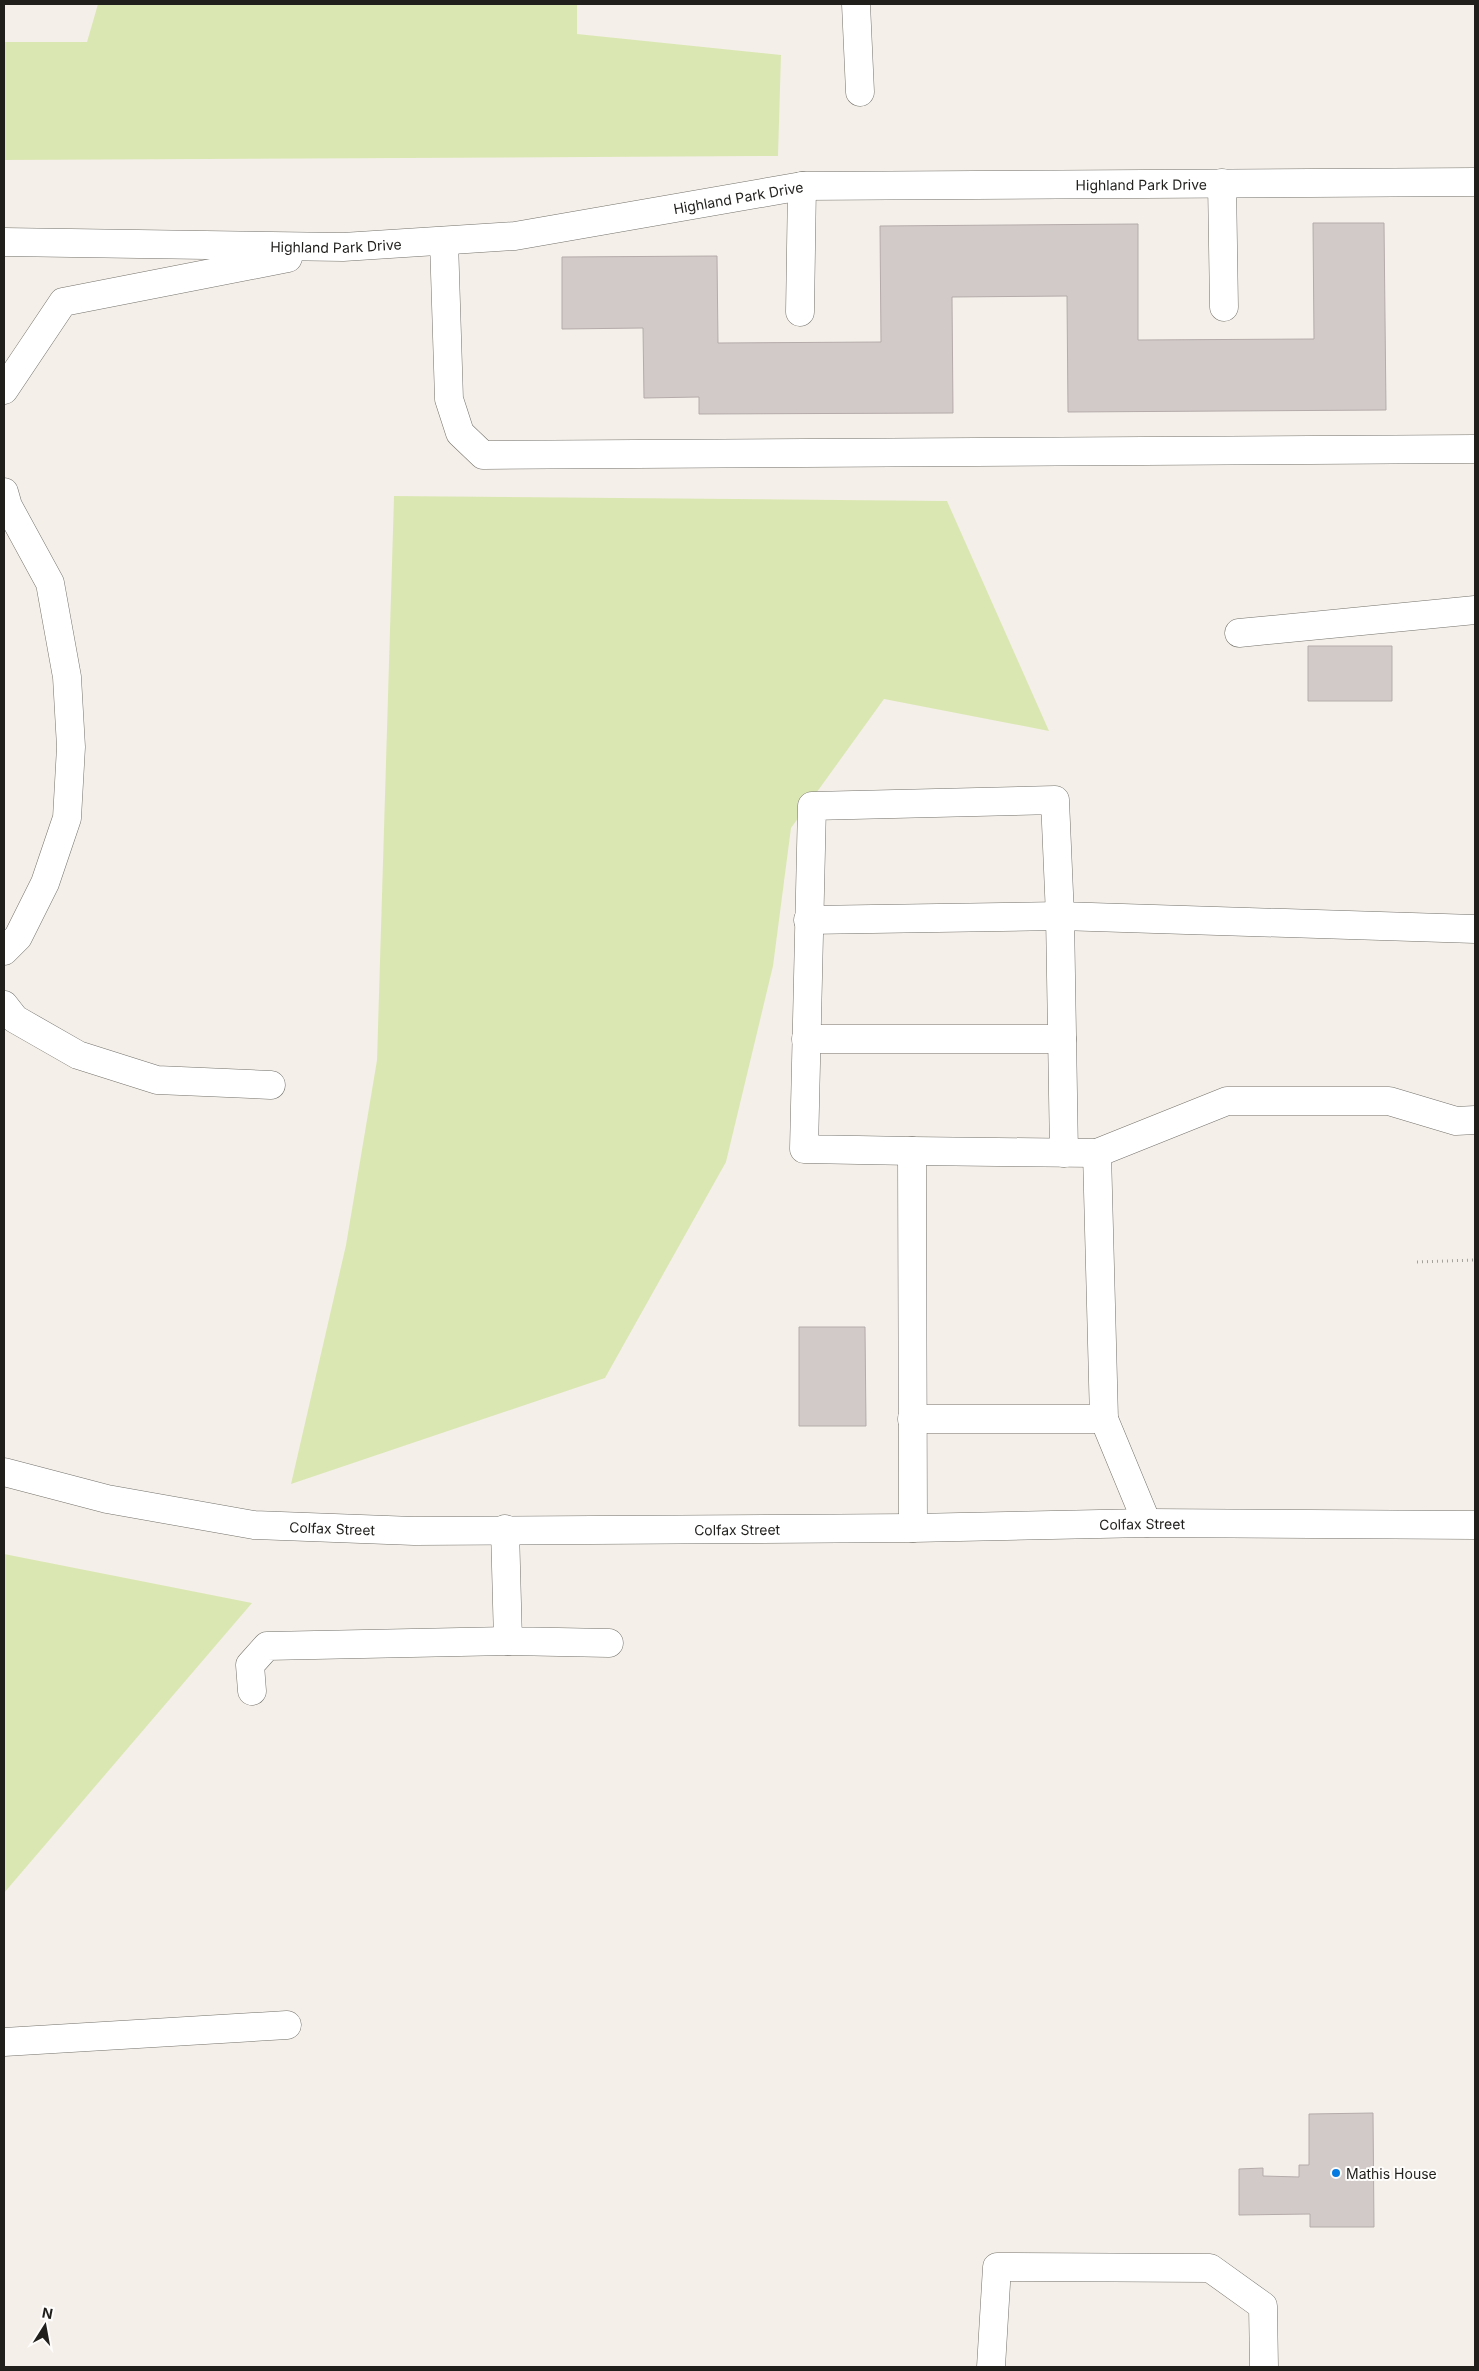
<svg xmlns="http://www.w3.org/2000/svg" width="1479" height="2371" viewBox="0 0 1479 2371" font-family="Inter,sans-serif">
<style>
.green{fill:#dbe7b3}
.building{fill:#d2cac9;stroke:#b4abaa}
.lines{fill:none;stroke-linecap:round;stroke-linejoin:round}
.minor-casing{stroke:#74716b;stroke-width:29}
.path{stroke:#a4a19b;stroke-width:3;stroke-dasharray:1 4;stroke-linecap:butt}
.minor{stroke:#fff;stroke-width:28}
.poi-dot{fill:#057be2;stroke:#fefdfc;stroke-width:2}
.labels{text-anchor:middle;dominant-baseline:central;stroke-width:4;stroke-linejoin:round;paint-order:stroke}
.street-label{font-size:14px;fill:#201f1c;stroke:#fefdfc}
.poi-label{font-size:14px;fill:#201f1c;stroke:#fefdfc;text-anchor:start}
</style>
<rect width="100%" height="100%" fill="#f4f0e9"/>
<path class="green" d="M98 4H577V34L781 55 778 156 4 160V42H87Z
M394 496 947 501 1049 731 884 699 791 828 773 966 726 1162 605 1378 291 1484 346 1245 377 1060Z
M4 1554 252 1603 4 1893Z"/>
<path class="building" d="M1313 223H1384L1386 410 1068 412 1067 296 952 297 953 413 699 414V397L644 398 643 328 562 329V257L717 256 718 343 881 342 880 226 1138 224V340L1314 339Z
M1308 646H1392V701H1308Z
M799 1327H865L866 1426H799Z
M1373 2113 1374 2227H1310V2214L1239 2215V2169L1263 2168V2176L1299 2177V2165H1309V2114Z"/>
<g class="lines">
<defs>
<g id="minor">
<path d="M856 4 860 92"/>
<path d="M1222 183 1224 307"/>
<path d="M444 241 449 399 460 433 483 455 1475 449"/>
<path id="s1" d="M4 242 343 247 515 236 802 186 1475 182"/>
<path d="M800 312 802 186"/>
<path d="M4 390 63 302 288 258"/>
<path d="M4 492 8 506 50 583 67 677 71 747 67 818 45 883 18 937 4 951"/>
<path d="M1239 633 1475 610"/>
<path d="M808 920 1060 916 1064 1153"/>
<path d="M4 1005 15 1019 78 1055 157 1080 271 1085"/>
<path d="M806 1039H1062"/>
<path d="M912 1151 1097 1153 1227 1101H1389L1456 1121 1475 1120"/>
<path d="M1097 1153 1104 1419 1147 1523"/>
<path d="M912 1419H1104"/>
<path id="s2" d="M4 1472 107 1499 254 1525 414 1531 913 1528 1147 1523 1475 1525"/>
<path d="M913 1528 912 1151 804 1149 812 806 1055 800 1060 916 1475 929"/>
<path d="M505 1529 508 1641 609 1643"/>
<path d="M252 1691 250 1665 267 1646 508 1641"/>
<path d="M4 2042 287 2025"/>
<path d="M991 2367 997 2267 1210 2268 1263 2306 1264 2367"/>
</g>
</defs>
<use href="#minor" class="minor-casing"/>
<path class="path" d="M1417 1262 1475 1260"/>
<use href="#minor" class="minor"/>
</g>
<circle class="poi-dot" cx="1336" cy="2173" r="5"/>
<g class="labels">
<g class="street-label">
<text stroke="none"><textPath href="#s1" startOffset="1142">Highland Park Drive</textPath></text>
<text stroke="none"><textPath href="#s1" startOffset="738">Highland Park Drive</textPath></text>
<text stroke="none"><textPath href="#s1" startOffset="332">Highland Park Drive</textPath></text>
<text stroke="none"><textPath href="#s2" startOffset="1144">Colfax Street</textPath></text>
<text stroke="none"><textPath href="#s2" startOffset="334">Colfax Street</textPath></text>
<text stroke="none"><textPath href="#s2" startOffset="739">Colfax Street</textPath></text>
</g>
<g class="poi-label">
<text x="1346" y="2173">Mathis House</text>
</g>
</g>
<rect width="1479" height="2371" fill="none" stroke="#201f1c" stroke-width="10"/>
<g transform="translate(45 2326) rotate(11)" stroke="#fefdfc" stroke-width="4" paint-order="stroke">
<path d="M0-4L9 19L0 12L-9 19Z" fill="#201f1c"/>
<text y="-8" font-size="14" font-weight="bold" text-anchor="middle" fill="#201f1c">N</text>
</g>
</svg>
